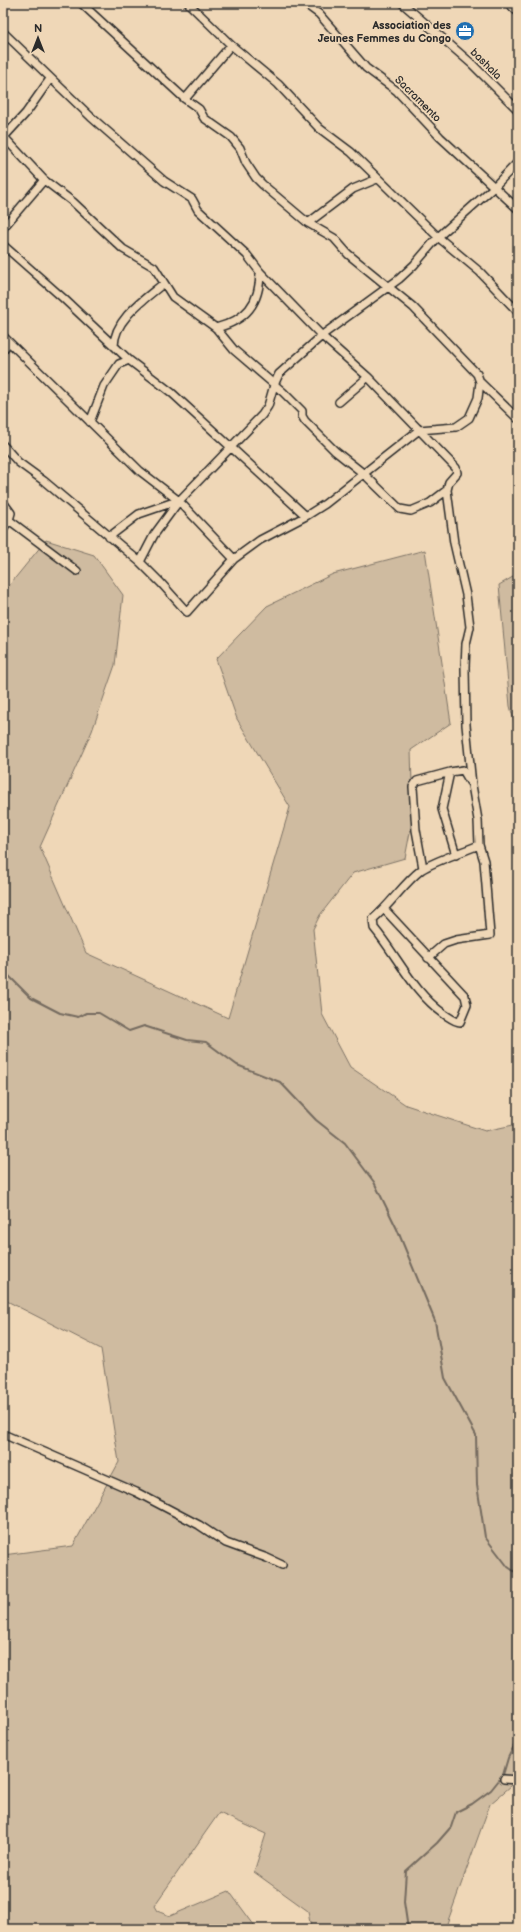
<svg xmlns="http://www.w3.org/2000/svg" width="521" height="1932" viewBox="0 0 521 1932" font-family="'Balsamiq Sans',sans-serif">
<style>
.green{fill:#cfbba0;stroke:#7d7366}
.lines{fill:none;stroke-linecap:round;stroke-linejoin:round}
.stream{stroke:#746b5f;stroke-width:2}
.street-casing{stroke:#2b2b2b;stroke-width:10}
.street{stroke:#efd7b7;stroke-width:7}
.labels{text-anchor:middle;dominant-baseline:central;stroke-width:4;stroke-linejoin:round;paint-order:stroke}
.poi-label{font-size:11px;font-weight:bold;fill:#2b2b2b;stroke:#efd7b7;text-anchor:end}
.street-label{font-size:11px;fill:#2b2b2b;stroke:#efd7b7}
</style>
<rect width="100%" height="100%" fill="#efd7b7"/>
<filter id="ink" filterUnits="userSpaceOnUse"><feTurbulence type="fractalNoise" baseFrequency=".025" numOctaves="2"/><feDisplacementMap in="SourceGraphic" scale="8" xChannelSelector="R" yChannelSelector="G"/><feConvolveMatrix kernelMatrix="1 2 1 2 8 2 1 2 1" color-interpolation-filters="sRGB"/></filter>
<g filter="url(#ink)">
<path class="green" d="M46 540 94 555 123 595 115 665 92 731 40 847 86 953 228 1018 290 807 237 719 216 659 267 606 333 574 425 550 451 723 411 750 413 817 405 858 353 873 320 915 313 929 322 1014 350 1067 406 1105 485 1131 518 1124V1780L490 1804 445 1929H311L308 1911 254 1872 266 1834 219 1813 154 1906 157 1911 170 1916 229 1891 257 1929H3V1555L73 1546 119 1462 101 1349 3 1299V593Z
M518 574V736L510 706 499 585Z"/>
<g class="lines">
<path class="stream" d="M3 970 31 998 60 1013 78 1017 86 1013H99L129 1031 144 1026 187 1040 206 1042 237 1065 280 1082 316 1120 345 1143 374 1182 397 1229 435 1321 445 1378 476 1435 477 1485 485 1537 508 1567 518 1574
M408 1929 404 1902 406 1871 437 1843 451 1827 456 1812 472 1804 491 1790 503 1775 508 1758 518 1738"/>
<defs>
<path id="street" d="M81 3 185 99 199 109 204 118 231 137 240 148 246 163 256 178 263 185 308 223 334 238 348 254 413 307 477 374 480 382 518 419
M188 3 231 45 278 84 319 128 351 152 438 237 480 272 518 312
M304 3 319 14 366 68 397 91 440 137 518 209
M402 3 472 64 518 110
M508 3 518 12
M3 32 91 117 164 181 192 199 198 210 247 255 260 272 322 336 368 377 456 468 457 473 449 482 447 490
M185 99 231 45
M3 136 44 180 73 202 123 249 154 267 173 297 216 328 234 350 283 392 302 411V416L305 421 335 451 364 474 400 509 411 511 430 503 447 490 454 543 466 595 470 627 466 644 465 667 466 725 472 785 478 820 479 845 484 861 490 935 456 940 444 944 428 958
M4 137 26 113 50 79
M308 223 353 189 377 179
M3 228 44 180
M3 245 63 298 129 360 172 393 306 516
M216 328C246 320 260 304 260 272
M3 336 140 471 179 501 234 559
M114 346C114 319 145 299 164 283
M3 350 9 342
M339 402 368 377
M90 422 104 386 119 364 129 360
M3 445 18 462 44 481 140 562 161 583 187 612 234 559 260 540 306 516 325 504 419 430 456 427 469 418 478 398 480 382
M3 502 11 513 9 520 3 529
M9 520 77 571
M109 537 139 514 177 501
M140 562 154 535 179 501 262 415 268 406 274 385 279 374 325 333 399 279 414 265 438 237 493 188 518 162
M456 855 442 809 450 772 463 770 470 782
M423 868 416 830 413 787 417 781 450 772
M385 910 465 996 467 1005 460 1022C455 1022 449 1017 444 1014 413 992 398 957 374 928L373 919C391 904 403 884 421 870 432 862 465 851 479 845
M3 1434 136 1492 199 1525 226 1543 267 1558 282 1565
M504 1779 518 1780"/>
</defs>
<use href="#street" class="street-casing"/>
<use href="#street" class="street"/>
</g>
</g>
<defs>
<symbol id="office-disc" viewBox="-11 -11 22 22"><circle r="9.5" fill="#1f6fb2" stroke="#efd7b7"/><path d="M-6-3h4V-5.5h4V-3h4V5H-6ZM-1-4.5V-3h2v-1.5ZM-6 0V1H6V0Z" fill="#fff"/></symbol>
</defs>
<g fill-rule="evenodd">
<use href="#office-disc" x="454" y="20" width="22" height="22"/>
</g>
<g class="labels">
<g class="poi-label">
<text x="451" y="25">Association des<tspan x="451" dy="13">Jeunes Femmes du Congo</tspan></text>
</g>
<g class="street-label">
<text transform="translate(486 64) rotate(45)">bashala</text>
<text transform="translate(418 99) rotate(45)">Sacramento</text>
</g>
</g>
<rect width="521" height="1932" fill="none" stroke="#efd7b7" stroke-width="16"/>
<rect x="8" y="8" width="505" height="1916" fill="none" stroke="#2b2b2b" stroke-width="1.5" filter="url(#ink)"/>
<g transform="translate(38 38)" stroke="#efd7b7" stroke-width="3" paint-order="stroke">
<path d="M0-3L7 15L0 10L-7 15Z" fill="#2b2b2b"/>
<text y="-6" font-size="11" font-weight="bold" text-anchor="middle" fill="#2b2b2b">N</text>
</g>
</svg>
